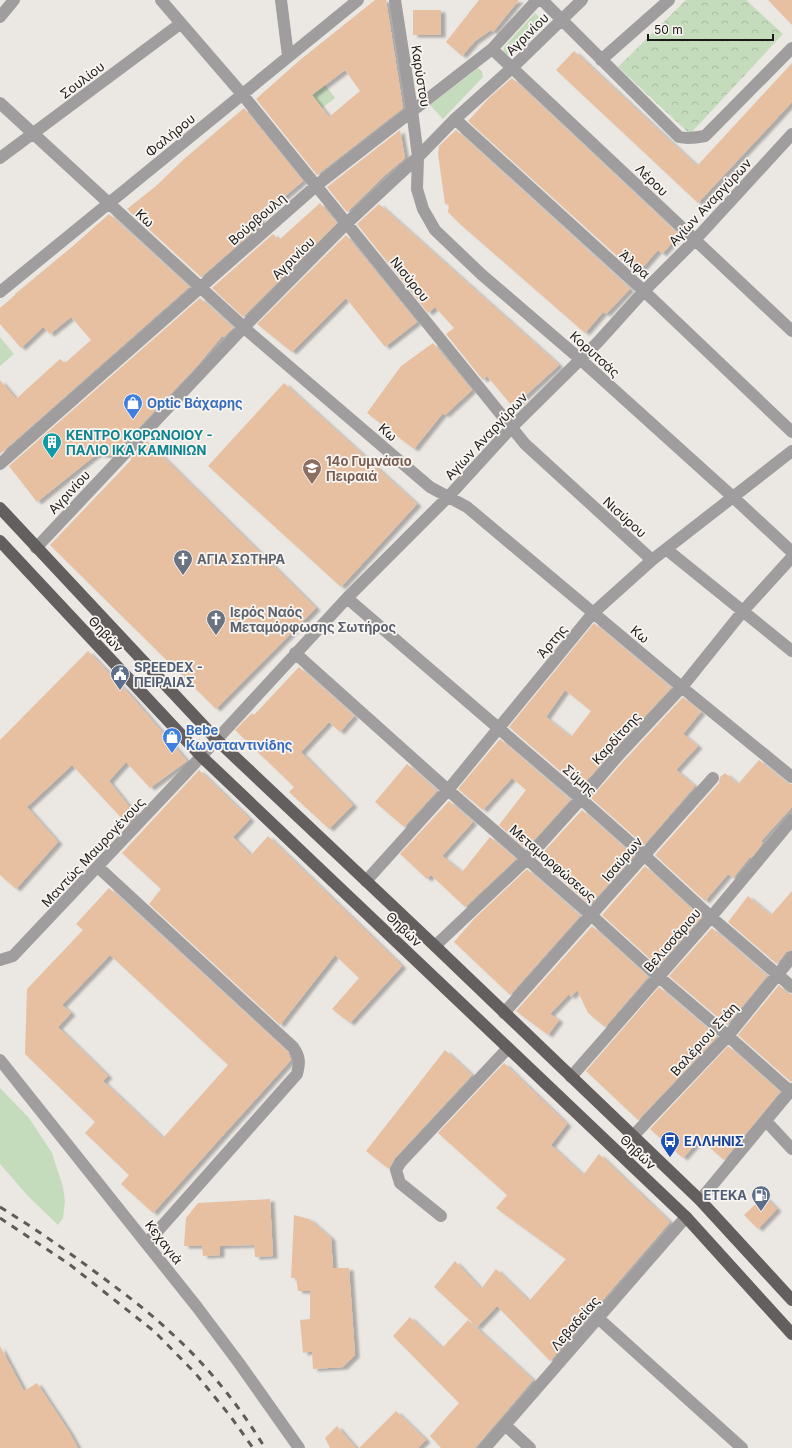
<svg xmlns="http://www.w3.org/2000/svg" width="792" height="1448" viewBox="0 0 792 1448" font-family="Inter,sans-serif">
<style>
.grass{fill:#c5dcbc}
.forest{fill:url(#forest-crowns)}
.building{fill:#e7c0a2;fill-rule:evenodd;filter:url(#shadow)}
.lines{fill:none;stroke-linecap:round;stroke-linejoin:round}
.minor{stroke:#9f9d9d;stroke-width:12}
.major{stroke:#645f5f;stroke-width:12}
.rail{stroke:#5d5b59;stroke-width:3;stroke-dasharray:7 7;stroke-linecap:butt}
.labels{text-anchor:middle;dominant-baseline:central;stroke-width:3.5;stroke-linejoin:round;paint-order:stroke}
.street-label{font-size:13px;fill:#1a1918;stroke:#f8f4f0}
.shop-label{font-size:13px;font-weight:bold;fill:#366cbe;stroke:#f8f4f0;text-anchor:start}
.culture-label{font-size:13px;font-weight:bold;fill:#0d838f;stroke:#f8f4f0;text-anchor:start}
.education-label{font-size:13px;font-weight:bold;fill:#785e54;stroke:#f8f4f0;text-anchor:start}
.worship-label{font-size:13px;font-weight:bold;fill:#5b616d;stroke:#f8f4f0;text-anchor:start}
.service-label{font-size:13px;font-weight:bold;fill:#4e5e75;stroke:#f8f4f0;text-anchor:start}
.transit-label{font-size:13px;font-weight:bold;fill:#164399;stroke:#f8f4f0;text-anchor:start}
</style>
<defs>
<pattern id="forest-crowns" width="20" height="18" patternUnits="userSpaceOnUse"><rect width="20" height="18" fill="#c5dcbc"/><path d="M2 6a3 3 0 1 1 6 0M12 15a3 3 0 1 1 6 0" fill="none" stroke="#a9bca1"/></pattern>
<filter id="shadow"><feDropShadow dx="4.5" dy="2.5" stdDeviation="1" flood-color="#0004"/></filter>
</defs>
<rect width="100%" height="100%" fill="#ebe7e3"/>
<path class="grass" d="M535 13 546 23C536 33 521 53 506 55L503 53 504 47Z
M304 57 335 98 322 108 291 68Z
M478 68 482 71 483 77 443 119 430 105Z
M0 337 14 354 0 366Z
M0 1088 29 1118 52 1153 63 1187 65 1202 63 1218 58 1225 28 1196 0 1164Z"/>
<path class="forest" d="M686 0H746L783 34 690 134 618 67Z"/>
<path class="building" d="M375 0H386L403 108 317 175 256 99 300 60ZM345 70 360 91 329 117 312 95Z
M479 0H519L493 32 491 30 475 41 462 56 446 42Z
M768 0H792V25Z
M413 10H441V35H413Z
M574 51 697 166 792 63V102L698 203 556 70Z
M512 78 679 235 662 254 658 250 637 274 468 121 489 98Z
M244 108 303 181 259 218 263 223 201 277 127 209 156 186 184 159Z
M400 130 405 158 385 175 347 212 327 187Z
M456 130 630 289 606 314 603 312 585 333 460 224 448 212 449 205 445 204 438 154 439 146Z
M320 203 337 223 243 317 212 288 273 234 279 240Z
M379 204 559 365 513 407 487 376 483 380 446 334 454 328 435 307 428 313 357 224Z
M109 214 189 287 0 454V380L16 399 60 359 65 363 91 340 71 317 50 334 43 327 21 348 0 324V308L15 295V294L73 246Z
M346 235 417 322 385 347 346 298 292 352 257 324Z
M200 298 233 328 224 337 222 336 197 366 112 456 97 454 37 502 9 466Z
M433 343 472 390 445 415 443 413 414 449 367 413 401 366Z
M284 383 417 504 341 587 208 466Z
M147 441 316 608 216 709 50 545 132 459H130Z
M594 623 671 688 611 753 580 788 509 727ZM565 690 591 711 571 737 546 717Z
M88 651 131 696 187 761 150 788 126 762 109 781 136 815 127 824 72 765 27 807 58 842 16 889 0 875V740Z
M299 667 354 716 340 732 329 722 301 752 353 805 329 829 289 792 294 787 235 730 252 713 254 715Z
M683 697 701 712 683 734 698 746 676 770 695 786 644 845 591 798 622 763Z
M500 739 570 800 526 849 499 825 526 790 512 778 483 810 458 789Z
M759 760 787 783 792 784V807L761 841 763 843 752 857 749 858 733 878 728 874 705 901 655 855 719 783 720 777 725 773 738 784Z
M407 764 437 791 404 827 375 802Z
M199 770 250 819 233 837 251 855 268 836 402 966 350 1023 332 1009 359 978 335 955 280 1025 149 904 161 889 122 853Z
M449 801 473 822 442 856 462 872 490 837 516 859 465 907 431 875 427 879 400 854Z
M582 810 634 856 590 905 538 858Z
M645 866 701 918 658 966 602 915Z
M527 869 580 916 510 995 454 942 474 919Z
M109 888 288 1052 291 1060 153 1213 121 1184 129 1175 85 1133 95 1122 25 1054 27 989 83 930 76 924ZM110 955 228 1065 163 1138 103 1081 108 1076 58 1027 71 1013 62 1005Z
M792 891V950L786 952 777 964 728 922 748 896 771 915Z
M592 926 648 977 605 1027 588 1013 577 990 571 997 569 994 550 1014 559 1020 548 1035 516 1011Z
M712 928 767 976 727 1025 669 976Z
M779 985 787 993 792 994V1080L791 1082 738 1035Z
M659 987 717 1037 638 1120 586 1071Z
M728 1046 780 1092 724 1160 700 1139 683 1158 650 1129Z
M445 1050 472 1075 395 1158 389 1169 366 1151Z
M504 1063 567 1124 551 1145 583 1175 599 1154 670 1222 550 1361 497 1306 477 1327 434 1287 455 1261 481 1289 496 1269 529 1301 566 1259 496 1208 507 1195 438 1133Z
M764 1196 777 1209 758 1229 744 1215Z
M270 1199 273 1256 255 1257 254 1245 220 1246V1255L203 1256 202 1246H184L186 1218 198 1203Z
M294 1215 309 1219 331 1238 333 1268H349L355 1355 343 1367 313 1369 312 1351 303 1353 300 1320 310 1319V1291H298L296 1278H291Z
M410 1317 442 1348 468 1320 533 1380 475 1448H441L430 1436 459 1403 393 1336Z
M0 1346 24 1391 37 1383 68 1430 78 1448H0Z
M396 1411 426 1440 418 1448H359Z
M337 1426 356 1448H330L325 1438Z"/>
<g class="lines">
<path class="minor" d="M161 0 242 94 525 444 652 560
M281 0 288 56
M395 0 412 110 418 157 417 189 423 209 435 230 481 274 580 359 734 498 792 552
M542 0 679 137C688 139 695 138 705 136L792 48
M0 17 14 0
M492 49 792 331
M601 60 669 0
M0 103 249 332 430 487 467 507 684 689 792 777
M455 119 644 291 792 432
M0 158 180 24
M0 292 358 0
M0 464 317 185 492 49 537 0
M36 548 244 327 347 223 418 157 455 119 513 67 582 0
M666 549 792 651
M347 598 581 799 644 855 711 917 792 987
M295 653 448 790 591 915 659 977 728 1036 792 1093
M98 867 293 1047C300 1057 300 1062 297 1074L147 1243
M366 881 448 790 593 613 652 560 792 451
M435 946 527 859 581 799 616 758 682 687 743 611 792 557
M0 960 13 956 184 775 347 598 449 496 511 428 598 342 644 291 695 240 792 134
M504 1013 713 778
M0 1060 197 1307 239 1363 299 1448
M571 1077 711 917 792 820
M766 1121 792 1149
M633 1136 728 1036 792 957
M700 1200 792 1089
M441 1216 400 1183 396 1170 400 1163 508 1048
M598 1318 742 1448
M505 1425 530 1448
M485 1448 686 1217"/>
<path class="major" d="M0 508 217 740 435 946 700 1200 792 1300
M0 541 202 757 686 1217 792 1334"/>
<path class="rail" d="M0 1207C34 1228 66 1250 98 1274 122 1292 147 1310 169 1331 206 1364 239 1405 265 1448
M0 1218 69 1264 155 1332 196 1374 231 1417 253 1448"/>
</g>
<defs>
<symbol id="shop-pin" viewBox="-11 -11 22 30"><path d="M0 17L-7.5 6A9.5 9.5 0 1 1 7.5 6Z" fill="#3f7fe0" stroke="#f8f4f0"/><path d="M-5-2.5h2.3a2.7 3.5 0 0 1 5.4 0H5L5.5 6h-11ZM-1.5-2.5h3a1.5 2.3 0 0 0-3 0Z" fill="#fff"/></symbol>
<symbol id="building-pin" viewBox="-11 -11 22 30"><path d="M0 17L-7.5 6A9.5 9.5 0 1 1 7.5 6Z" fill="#0f9aa8" stroke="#f8f4f0"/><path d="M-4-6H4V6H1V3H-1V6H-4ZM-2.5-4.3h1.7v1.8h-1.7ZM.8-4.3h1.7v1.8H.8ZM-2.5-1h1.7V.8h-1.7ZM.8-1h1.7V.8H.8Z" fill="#fff"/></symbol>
<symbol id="school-pin" viewBox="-11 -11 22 30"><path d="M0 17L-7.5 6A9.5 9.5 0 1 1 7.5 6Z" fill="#8d6e63" stroke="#f8f4f0"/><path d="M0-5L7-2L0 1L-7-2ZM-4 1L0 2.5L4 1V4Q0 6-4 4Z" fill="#fff"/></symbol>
<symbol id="church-pin" viewBox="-11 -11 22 30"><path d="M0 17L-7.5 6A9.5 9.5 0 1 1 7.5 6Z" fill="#6b7280" stroke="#f8f4f0"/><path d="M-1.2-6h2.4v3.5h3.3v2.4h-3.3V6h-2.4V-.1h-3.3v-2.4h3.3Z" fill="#fff"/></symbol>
<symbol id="civic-pin" viewBox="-11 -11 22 30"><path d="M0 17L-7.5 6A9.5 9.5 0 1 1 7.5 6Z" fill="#5c6f8a" stroke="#f8f4f0"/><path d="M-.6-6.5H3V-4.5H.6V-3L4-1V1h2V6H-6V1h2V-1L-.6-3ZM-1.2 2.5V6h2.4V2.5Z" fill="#fff"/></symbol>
<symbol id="bus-pin" viewBox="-11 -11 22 30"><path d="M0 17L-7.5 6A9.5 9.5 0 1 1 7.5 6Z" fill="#1a4fb4" stroke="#f8f4f0"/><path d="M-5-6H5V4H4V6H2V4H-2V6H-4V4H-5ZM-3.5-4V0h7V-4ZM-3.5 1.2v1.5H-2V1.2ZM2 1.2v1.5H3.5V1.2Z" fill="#fff"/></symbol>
<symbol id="fuel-pin" viewBox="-11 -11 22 30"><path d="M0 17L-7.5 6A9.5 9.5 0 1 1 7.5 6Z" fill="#5c6f8a" stroke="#f8f4f0"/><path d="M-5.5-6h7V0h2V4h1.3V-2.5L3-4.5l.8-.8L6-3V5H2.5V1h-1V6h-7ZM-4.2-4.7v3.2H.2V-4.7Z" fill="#fff"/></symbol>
</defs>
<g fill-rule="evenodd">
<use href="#shop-pin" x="122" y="392" width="22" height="30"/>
<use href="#building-pin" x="41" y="431" width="22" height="30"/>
<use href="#school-pin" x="301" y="457" width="22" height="30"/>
<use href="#church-pin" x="172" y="548" width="22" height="30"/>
<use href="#church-pin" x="205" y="608" width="22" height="30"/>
<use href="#civic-pin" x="109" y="663" width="22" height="30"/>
<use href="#shop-pin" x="161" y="726" width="22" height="30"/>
<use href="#bus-pin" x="659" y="1130" width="22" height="30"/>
<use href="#fuel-pin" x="750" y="1184" width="22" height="30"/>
</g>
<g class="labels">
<g class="street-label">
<text transform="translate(527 34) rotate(-45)">Αγρινίου</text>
<text transform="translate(421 76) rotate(81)">Καρύστου</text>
<text transform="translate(82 80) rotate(-37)">Σουλίου</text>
<text transform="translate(170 135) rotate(-39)">Φαλήρου</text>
<text transform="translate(652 180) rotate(44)">Λέρου</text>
<text transform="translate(710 202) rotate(-47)">Αγίων Αναργύρων</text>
<text transform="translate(145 218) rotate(43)">Κω</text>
<text transform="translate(257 219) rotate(-41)">Βούρβουλη</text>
<text transform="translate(293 258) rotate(-45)">Αγρινίου</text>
<text transform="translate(635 264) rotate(42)">Άλφα</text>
<text transform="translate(410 279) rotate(51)">Νισύρου</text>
<text transform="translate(595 354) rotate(42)">Κορυτσάς</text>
<text transform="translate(388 432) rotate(41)">Κω</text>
<text transform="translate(486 436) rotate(-47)">Αγίων Αναργύρων</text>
<text transform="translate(69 492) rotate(-47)">Αγρινίου</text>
<text transform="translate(625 517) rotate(42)">Νισύρου</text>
<text transform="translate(106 634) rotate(47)">Θηβών</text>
<text transform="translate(640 634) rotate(40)">Κω</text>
<text transform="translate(552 641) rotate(-50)">Άρτης</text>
<text transform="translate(616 738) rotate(-48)">Καρδίτσης</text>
<text transform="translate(580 780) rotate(41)">Σύμης</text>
<text transform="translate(93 852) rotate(-47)">Μαντώς Μαυρογένους</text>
<text transform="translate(622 859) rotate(-49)">Ισαύρων</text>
<text transform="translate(553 863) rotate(41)">Μεταμορφώσεως</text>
<text transform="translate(404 929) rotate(44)">Θηβών</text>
<text transform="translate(672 940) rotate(-49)">Βελισσάριου</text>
<text transform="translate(704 1039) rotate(-48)">Βαλέριου Στάη</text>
<text transform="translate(638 1152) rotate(44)">Θηβών</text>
<text transform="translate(164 1242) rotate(52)">Κεχαγιά</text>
<text transform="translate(575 1323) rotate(-49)">Λεβαδείας</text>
</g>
<g class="shop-label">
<text x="147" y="403">Optic Βάχαρης</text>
<text x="186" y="730">Bebe<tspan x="186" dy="15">Κωνσταντινίδης</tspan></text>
</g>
<g class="culture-label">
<text x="66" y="435">ΚΕΝΤΡΟ ΚΟΡΩΝΟΙΟΥ -<tspan x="66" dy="15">ΠΑΛΙΟ ΙΚΑ ΚΑΜΙΝΙΩΝ</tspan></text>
</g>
<g class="education-label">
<text x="326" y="461">14ο Γυμνάσιο<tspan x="326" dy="15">Πειραιά</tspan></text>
</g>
<g class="worship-label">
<text x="197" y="559">ΑΓΙΑ ΣΩΤΗΡΑ</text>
<text x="230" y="612">Ιερός Ναός<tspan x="230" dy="15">Μεταμόρφωσης Σωτήρος</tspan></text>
</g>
<g class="service-label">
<text x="134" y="667">SPEEDEX -<tspan x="134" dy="15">ΠΕΙΡΑΙΑΣ</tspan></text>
<text x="747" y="1195" text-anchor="end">ΕΤΕΚΑ</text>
</g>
<g class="transit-label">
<text x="684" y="1141">ΕΛΛΗΝΙΣ</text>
</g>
</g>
<path d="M648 34v6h125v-6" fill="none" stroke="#1a1918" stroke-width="2"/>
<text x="654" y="34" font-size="12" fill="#1a1918" stroke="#f8f4f0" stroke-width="3" paint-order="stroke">50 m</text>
</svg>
